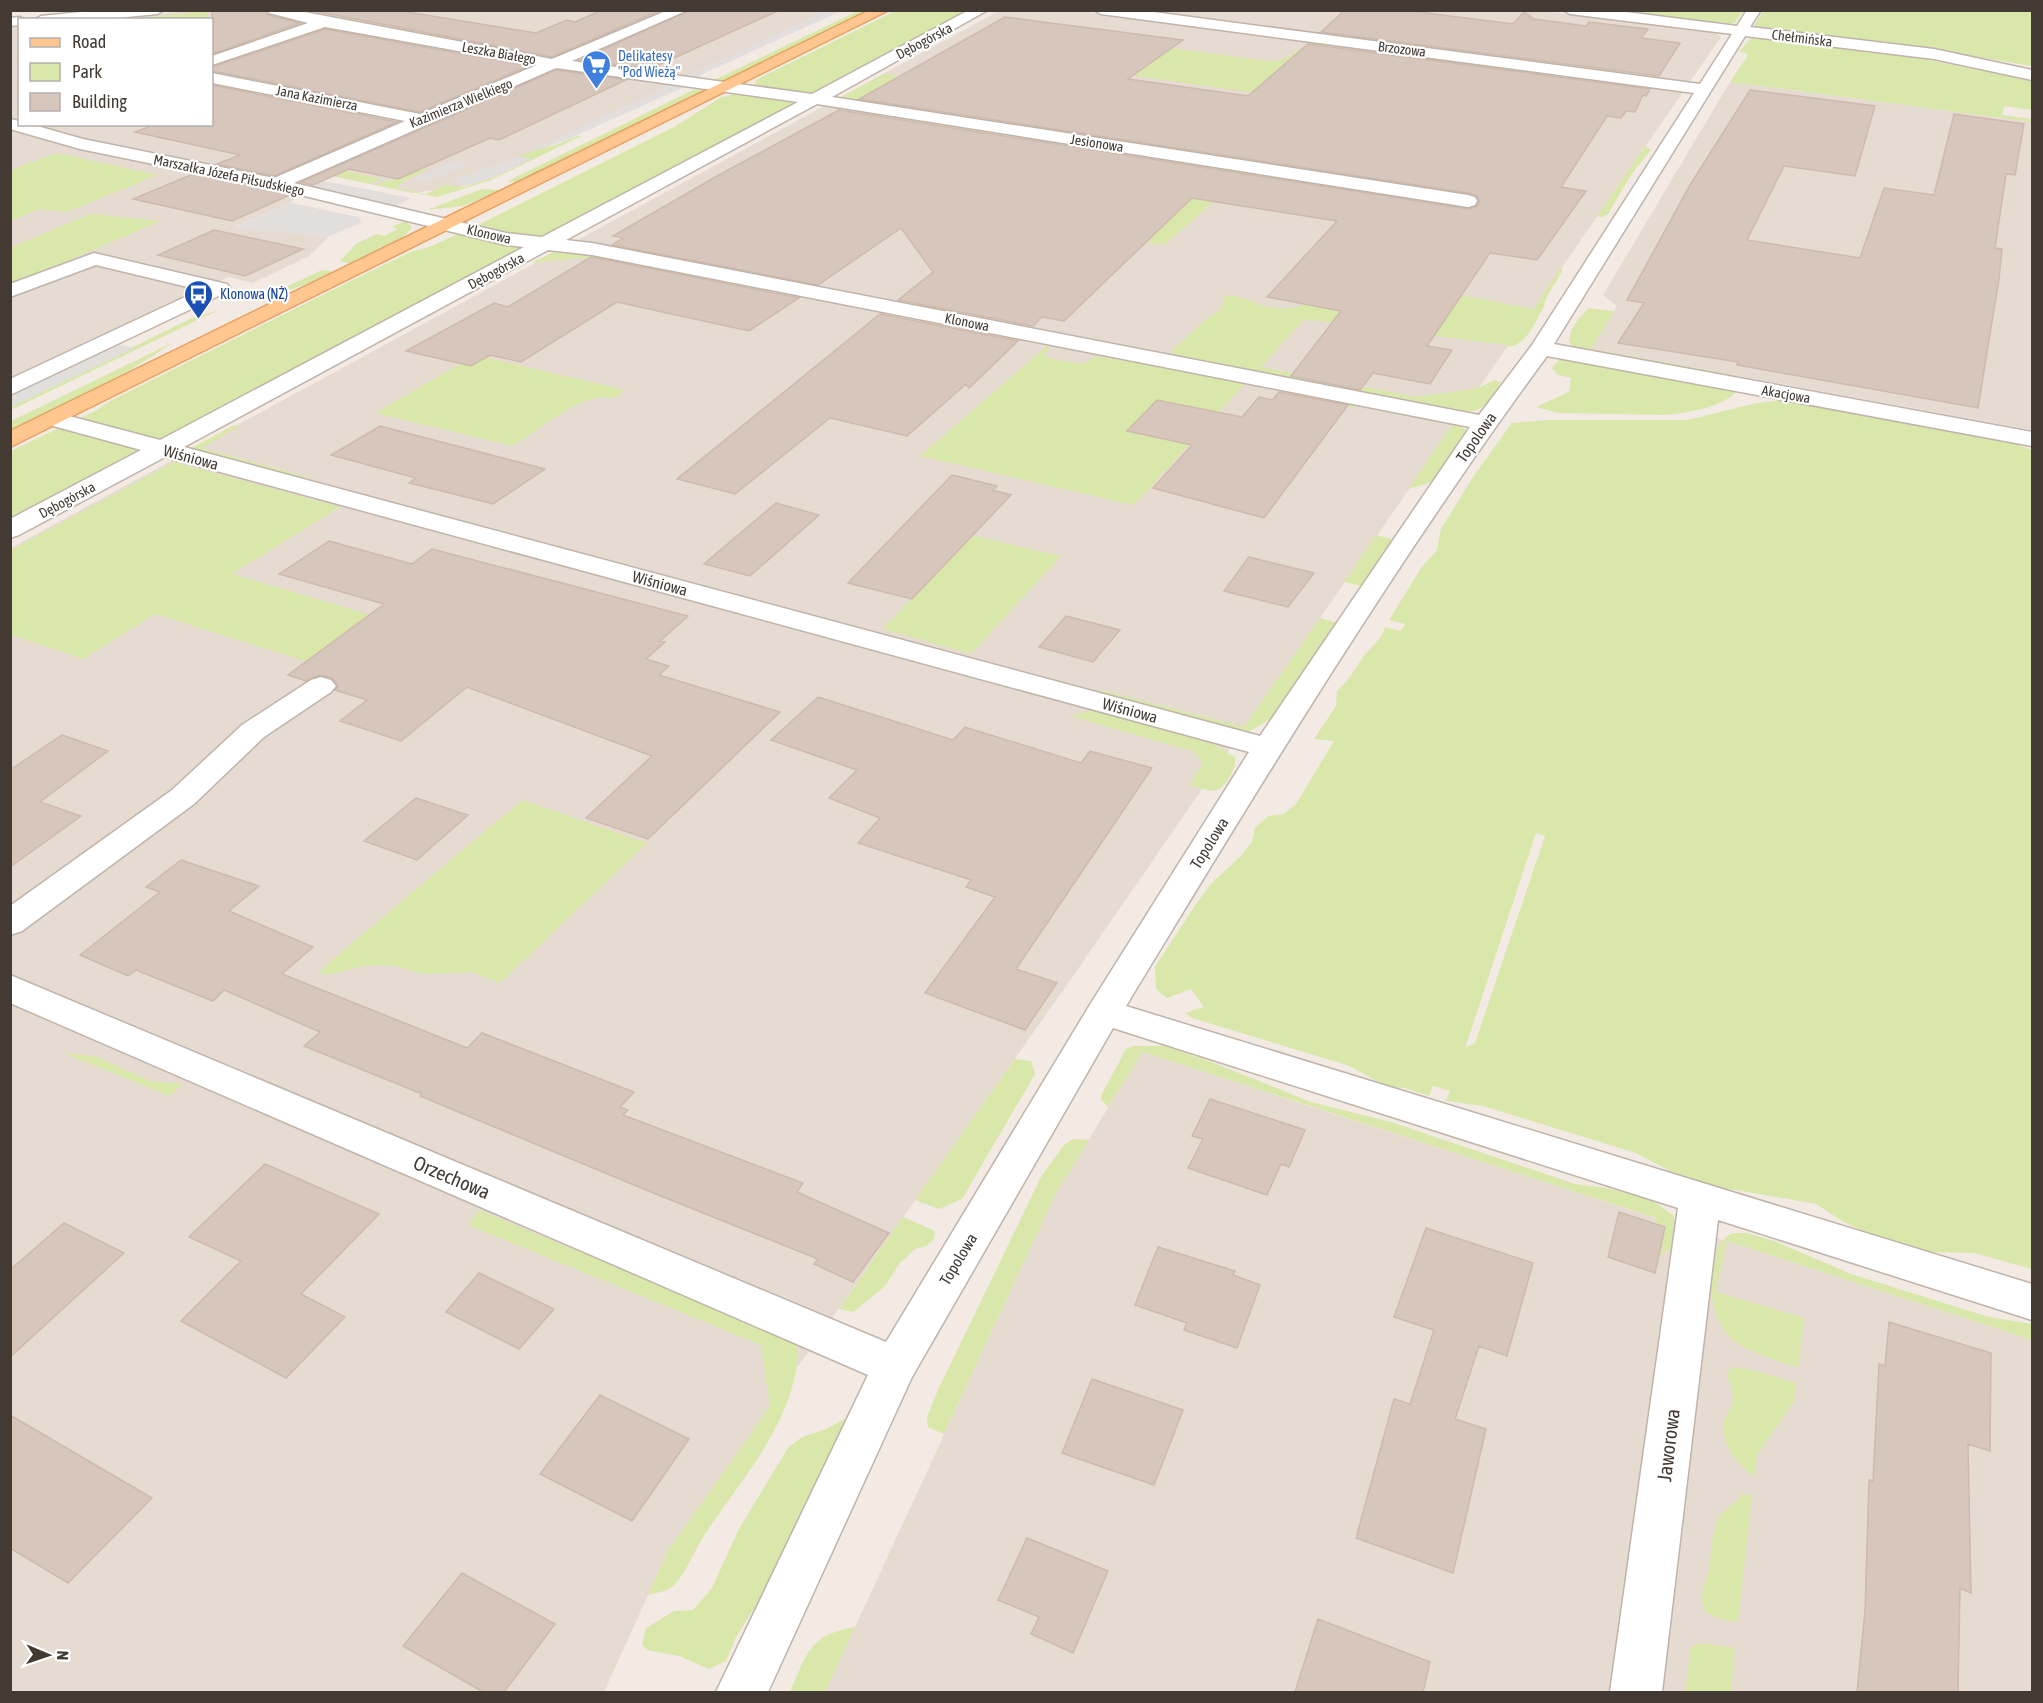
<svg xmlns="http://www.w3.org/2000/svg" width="2043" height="1703" viewBox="0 0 2043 1703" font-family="'Asap Condensed',sans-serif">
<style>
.residential{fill:#e6dbd1}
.green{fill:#d9e7ab;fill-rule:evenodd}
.parking{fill:#e2dedc}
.building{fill:#d7c6bc;stroke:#cebaac;stroke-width:1.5}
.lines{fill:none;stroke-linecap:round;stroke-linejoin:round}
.minor-casing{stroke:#c0b3a9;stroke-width:3}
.major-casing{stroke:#e4a05f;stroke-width:3}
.minor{fill:#fff;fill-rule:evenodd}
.major{fill:#ffc78f;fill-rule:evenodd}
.labels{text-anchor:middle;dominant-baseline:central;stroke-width:4.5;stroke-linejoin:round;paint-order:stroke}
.far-street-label{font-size:14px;fill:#443a34;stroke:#fff}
.far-shop-label{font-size:14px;fill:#366cbe;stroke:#fff;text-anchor:start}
.far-transit-label{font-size:14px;fill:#164399;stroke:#fff;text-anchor:start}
.street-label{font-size:16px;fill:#443a34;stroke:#fff}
.near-street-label{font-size:20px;fill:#443a34;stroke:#fff}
</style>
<rect width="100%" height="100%" fill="#f2eae3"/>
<path class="residential" d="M208 10 834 11 465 186 412 193 328 175 288 204 234 227 328 237 309 256 253 283 228 277 11 378V26L19 25 20 124H212V20L91 19Z
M1533 10 1714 32 1721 37 1689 83 1257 28 1259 25 1151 11Z
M999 11H1079L1677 88 1683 92 1071 979 668 1551 604 1692H11V548Z
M1730 82 2032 122V430L1591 349 1617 306 1603 295Z
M1142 1052 2032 1340V1692H825L1055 1195Z"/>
<path class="green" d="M252 10 255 35 246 44 212 57V20H116L208 11V18L225 16 226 11H212Z
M858 11H869L723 82 708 83Z
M895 11H974L11 524V451L97 410 110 401 357 278 411 252 432 246 484 222 674 127 720 98 738 93 755 84 756 80Z
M1597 11H1743L1734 24 1707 21 1705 23Z
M1763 11H2032V66L1912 46 1754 26Z
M1034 30 1275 62C1302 52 1304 39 1334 43L1279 70 1261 84 1327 103 1036 62Z
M1761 37 1899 54 2032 81V110L2004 106 2002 115 2032 119V122L1730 82 1748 55 1740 51 1750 39Z
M884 74 942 82 896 108 836 100Z
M695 89 701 90V93L517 183 508 181Z
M577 136H581L491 180 437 197 376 185C385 181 391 180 400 178 410 176 417 167 429 169L402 182 404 183 395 187 426 194 444 185 464 187 494 177 531 159 517 156 558 144Z
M1645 146 1651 150 1633 172 1608 214 1602 217 1501 201 1597 216Z
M57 153 158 175 67 212 40 209 11 221V170Z
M360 155H362L333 168 382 179 370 184 311 171Z
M1208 166 1252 172 1279 179 1246 174 1164 245 1120 238Z
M482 189 502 190 463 206 427 210Z
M91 214 161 221 22 280 11 281V247Z
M406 221 412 227C406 239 368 258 354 263 350 264 345 262 340 261L356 244 377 234 384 236 398 229 392 227Z
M560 249 623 261 615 265 581 258 531 263Z
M1560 269H1563C1558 282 1545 294 1544 307 1534 323 1527 346 1506 347L1507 345 1304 319 1261 367 1333 381H1324L1268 375 1179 358 1173 356 1171 351 1203 322 1222 308 1224 296C1238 294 1243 299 1256 303 1271 309 1287 311 1302 305L1460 295 1533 309Z
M322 270 335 272 315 281 250 304Z
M1589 308 1614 311 1591 349 1734 375V377L1575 348 1569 342C1569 330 1579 316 1589 308Z
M220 310 208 315 11 410V407L192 318Z
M174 342 121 376 11 430V421Z
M1043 342 1050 344 1045 357 1081 364 1096 357H1102L1224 378 1326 400 1245 384 1134 505 920 456 1047 346 1040 344Z
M475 355 626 390 614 398C582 391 540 429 513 446L375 413Z
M1576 358 1722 386 1736 392C1721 408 1688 412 1667 415L1558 413 1536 407 1569 392 1571 378 1558 375 1552 368 1559 360Z
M1494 380 1501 382C1490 403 1486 410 1461 413L1350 390 1355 385 1416 397 1478 388Z
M1786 400 2003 440 2032 450V1269L1974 1253 1925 1252 1886 1242 1842 1221 1816 1204 1719 1187 1674 1173 1636 1153 1483 1106 1446 1101 1450 1091 1433 1086 1429 1096 1405 1088 1387 1087 1350 1066 1192 1018 1185 1013 1204 1007 1191 989 1167 998 1156 989 1155 967 1198 901 1211 884 1241 856 1252 842 1255 828 1268 816 1284 814 1296 804 1334 741 1314 739 1336 706 1337 691C1349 681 1354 670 1363 657 1371 646 1381 641 1385 627L1401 631 1405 624 1389 620 1421 568 1437 550 1441 529 1473 477 1512 423 1548 420H1686C1720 414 1751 401 1786 400ZM1536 833 1545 836 1475 1043 1465 1048Z
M1353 404 1454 423 1466 430 1465 436 1439 478 1426 484 1408 489 1453 424 1358 406 1343 409Z
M234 425 239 426 202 448 315 479 288 475 188 450Z
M174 462 340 507 232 574 418 629 327 668 155 614 83 659 11 635V550Z
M971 535 1061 556 971 654 883 629Z
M1376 535 1391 539 1392 541 1367 583 1361 586 1344 582Z
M1320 618 1338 623 1271 719 1250 731H1241L1101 693V690L1244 727Z
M1093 710 1108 712 1202 738 1235 757C1236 765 1234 768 1230 776 1218 798 1210 790 1189 785L1203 765 1195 752 1070 716Z
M522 800 647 843 500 983 471 972 424 974 395 966 369 965 327 975 318 972Z
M1134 1046H1165L1209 1061 1311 1102 1391 1122 1575 1184 1607 1188 1650 1199 1673 1215 1678 1225 1677 1246 1658 1256 1665 1227 1656 1224V1218L1143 1052 1108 1107 1101 1100 1102 1094 1126 1049Z
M61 1052 98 1057 150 1081 183 1084 169 1096Z
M1015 1059 1031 1061 1035 1074 962 1199 939 1209 915 1200Z
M1073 1139 1089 1140 1055 1195 944 1434 928 1427 927 1417 938 1390 1041 1177 1064 1145Z
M479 1210 774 1332 798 1346C798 1418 743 1477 705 1534 695 1549 686 1573 674 1585 669 1591 656 1593 648 1595L668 1551 770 1406 761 1345 468 1225Z
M903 1217 935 1231 934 1239 926 1246 915 1249 899 1264 885 1286 854 1312 839 1309Z
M1732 1233H1747L1777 1242 1851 1274 1989 1317 2032 1324V1340L1727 1241 1716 1292 1804 1318 1798 1368C1779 1361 1739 1350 1727 1334 1707 1310 1702 1251 1732 1233Z
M1733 1367 1752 1370 1796 1383 1794 1401 1757 1455 1755 1477C1736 1465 1719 1442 1725 1418 1726 1413 1731 1410 1732 1406 1735 1395 1731 1384 1726 1374Z
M845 1419 852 1429 846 1437 837 1440 793 1547 736 1637 726 1661 709 1669 679 1656 647 1650 642 1644 646 1628 674 1611 693 1610 712 1588 739 1529 788 1448 802 1437 826 1429Z
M1741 1494 1752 1495 1738 1622 1717 1618 1704 1611 1701 1596 1709 1571 1712 1540 1719 1515 1739 1499Z
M855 1627 825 1692H790C807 1653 809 1635 855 1627Z
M1700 1643 1735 1648 1731 1692H1685L1691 1647Z"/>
<path class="parking" d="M825 11H841L702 74 696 80 682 78Z
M670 85 684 87 564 141 525 153Z
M517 156 532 159 494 177 470 185 452 182Z
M452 161 468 164 428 182 413 179Z
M324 181 411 198 396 206 309 187Z
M291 203 358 217 362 222 328 237 233 228Z
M113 343 134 348 11 407V394Z"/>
<path class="building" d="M212 10H265L268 15 300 23 212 54Z
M309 10H395L536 33 567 20 575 22 602 10H661L552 57Z
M690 10H780L650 69 580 60Z
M1345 10H1403L1513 24 1524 12 1534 19 1586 26 1589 22 1648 29 1641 38 1680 43 1659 76 1321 32Z
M1005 17 1183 40 1128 79 1248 96 1308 44 1650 89 1646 96 1643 95 1635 112 1626 111 1621 118 1607 116 1561 187 1586 191 1537 260 1490 253 1427 346 1452 350 1430 384 1373 373 1360 390 1291 376 1341 311 1267 297 1337 221 1192 198 1064 321 1042 317 1033 326 898 300 933 272 901 228 818 285 612 245 623 238 613 236 717 176 839 110 1468 209 1476 207 1479 202 1477 196 1468 193 859 99Z
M325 29 529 66 420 112 212 71V67Z
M556 70 626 80 499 140 490 138 398 179 349 169 313 185 301 182Z
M212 85 397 122 274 176 217 164 240 155 135 132 156 124H212Z
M1750 90 1875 106 1855 176 1784 166 1747 240 1860 258 1884 188 1934 195 1954 114 2024 124 2015 175 2006 174 1995 248 2002 249 1999 279 1978 408 1737 365 1738 362 1618 343 1644 303 1627 300 1690 185Z
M193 174 276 191 290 195 232 221 133 199Z
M214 230 303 249 245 276 158 255Z
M591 257H592L799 298 749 331 617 302 521 362 490 355 471 366 406 351 494 303 508 307Z
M880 314 1018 341 969 388 966 384 907 436 830 418 735 494 677 479Z
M1279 392 1348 405 1264 518 1153 488 1192 445 1127 431 1157 400 1242 417 1259 397 1273 400Z
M380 426 545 469 493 504 409 483 416 478 331 455Z
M952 475 997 486 993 490 1011 495 912 599 848 583Z
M776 503 819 515 750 576 704 564Z
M329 541 412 564 432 549 688 616 660 641 665 642 646 659 669 666 659 675 780 712 648 839 586 818 652 756 467 687 401 741 340 721 367 700 335 690 338 686 332 678 320 675 306 681 288 675 384 604 279 574Z
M1249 557 1314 573 1288 607 1224 591Z
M1066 616 1120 630 1093 662 1039 647Z
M818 697 953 740 965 727 1081 763 1090 751 1152 768 1016 969 1057 983 1025 1030 925 993 995 897 966 887 971 880 858 843 880 818 829 798 857 770 771 740Z
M62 735 108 751 40 802 81 816 10 867V770Z
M416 798 468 815 417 860 364 841Z
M181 860 259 886 229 911 313 947 282 974 467 1048 482 1033 634 1092 620 1107 628 1110 623 1115 803 1183 797 1192 889 1233 853 1282 814 1264 818 1259 651 1192 420 1096 422 1094 304 1046 320 1032 224 990 213 1001 136 970 128 976 80 955 160 892 146 887Z
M1210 1099 1305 1130 1289 1167 1281 1164 1267 1195 1188 1168 1203 1139 1192 1136Z
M265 1164 379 1214 301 1294 345 1317 286 1378 181 1321 241 1261 189 1237Z
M1619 1212 1665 1227 1655 1273 1608 1257Z
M64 1223 124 1253 10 1357V1270Z
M1426 1228 1533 1263 1507 1356 1479 1346 1455 1419 1486 1429 1453 1573 1356 1538 1394 1399 1410 1404 1434 1330 1394 1317Z
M1158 1247 1235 1271 1233 1275 1260 1285 1237 1348 1184 1330 1187 1323 1135 1305Z
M479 1273 554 1309 519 1349 446 1312Z
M1889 1322 1991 1353 1990 1451 1968 1444 1971 1593 1960 1588 1958 1692H1857L1865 1611 1869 1480 1873 1481 1879 1364 1885 1366Z
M1092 1379 1183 1410 1154 1485 1062 1453Z
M600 1395 689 1439 632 1521 540 1474Z
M10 1415 152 1498 68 1583 10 1548Z
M1027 1538 1108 1571 1073 1653 1031 1634 1039 1617 998 1600Z
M462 1573 555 1624 504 1692H483L403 1646Z
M1318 1619 1430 1662 1423 1692H1295Z"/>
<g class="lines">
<defs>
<path id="minor" d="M101 10H164L157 14 97 20H34L41 16Z
M267 10H294L552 59 668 10H688L572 61 812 94 969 10H988L832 97 1468 195 1475 197 1477 201 1475 205 1468 207 817 104 566 240 592 243 1479 415 1532 345 1694 93 1101 14 1094 10H1138L1700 84 1732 34 1570 14 1563 10H1610L1737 26 1747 10H1761L1750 27 1934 49 2032 70V80L1934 59 1745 36 1554 344 2032 432V446L1547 356C1394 564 1260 785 1126 1006L2032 1284V1320L1718 1220 1662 1692H1610L1678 1208 1113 1028 912 1377 768 1692H716L868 1375 10 1003V975L886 1342 1091 1003 1249 752 165 457 19 535 10 538V519L141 450 46 424 42 419 46 414 54 412 160 440 524 247 506 245 276 189 80 149 10 129V119L20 121V124H30L83 139 274 178 405 121 212 83V73L420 114 537 65 325 27 212 65V56L308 23 269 13ZM556 68 798 102 542 237 506 233 294 183ZM548 250 592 255 1470 427 1260 736 184 447Z
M20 17 26 20H20V25L10 26V18Z
M94 253 227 284 230 288 227 292 10 395V379L200 290 96 265 10 297V284Z
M321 677 331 680 336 686 331 692 264 737 194 804 22 931 10 935V906L172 790 242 725 311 680Z"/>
<path id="major" d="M870 10H889L10 447V431Z"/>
</defs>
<use href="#minor" class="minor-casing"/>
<use href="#major" class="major-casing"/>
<use href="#minor" class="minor"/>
<use href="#major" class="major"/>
</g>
<defs>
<symbol id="supermarket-pin" viewBox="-11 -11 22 30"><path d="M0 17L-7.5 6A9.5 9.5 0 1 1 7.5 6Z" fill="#3f7fe0" stroke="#fff"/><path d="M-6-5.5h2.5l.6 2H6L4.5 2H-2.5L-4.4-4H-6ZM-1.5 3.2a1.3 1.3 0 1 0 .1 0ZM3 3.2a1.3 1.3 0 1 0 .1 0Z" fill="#fff"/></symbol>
<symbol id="bus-pin" viewBox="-11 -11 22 30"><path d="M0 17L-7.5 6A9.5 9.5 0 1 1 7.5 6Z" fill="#1a4fb4" stroke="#fff"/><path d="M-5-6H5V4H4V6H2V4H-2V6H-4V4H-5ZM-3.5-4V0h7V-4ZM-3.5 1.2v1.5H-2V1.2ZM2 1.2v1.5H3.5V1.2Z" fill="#fff"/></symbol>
</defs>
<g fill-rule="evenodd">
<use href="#supermarket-pin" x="580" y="48" width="33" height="45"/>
<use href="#bus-pin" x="182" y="278" width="33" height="45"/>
</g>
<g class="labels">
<g class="far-street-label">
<text transform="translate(1802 38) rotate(7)">Chełmińska</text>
<text transform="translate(924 41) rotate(-28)">Dębogórska</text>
<text transform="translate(1402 49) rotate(7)">Brzozowa</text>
<text transform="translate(499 53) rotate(10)">Leszka Białego</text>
<text transform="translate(317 98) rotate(11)">Jana Kazimierza</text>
<text transform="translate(461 103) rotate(-22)">Kazimierza Wielkiego</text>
<text transform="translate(1097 143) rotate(9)">Jesionowa</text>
<text transform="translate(229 175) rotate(12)">Marszałka Józefa Piłsudskiego</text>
<text transform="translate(489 234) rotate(13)">Klonowa</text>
<text transform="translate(496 271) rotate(-28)">Dębogórska</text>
<text transform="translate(967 322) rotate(11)">Klonowa</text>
<text transform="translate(1786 394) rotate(10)">Akacjowa</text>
<text transform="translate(67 500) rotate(-28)">Dębogórska</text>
</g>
<g class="far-shop-label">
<text x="618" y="56">Delikatesy<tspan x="618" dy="16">"Pod Wieżą"</tspan></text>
</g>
<g class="far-transit-label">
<text x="220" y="294">Klonowa (NŻ)</text>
</g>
<g class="street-label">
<text transform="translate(1476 437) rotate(-55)">Topolowa</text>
<text transform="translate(191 457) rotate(15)">Wiśniowa</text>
<text transform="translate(660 583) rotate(15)">Wiśniowa</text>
<text transform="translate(1130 710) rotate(15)">Wiśniowa</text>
<text transform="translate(1209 843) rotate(-58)">Topolowa</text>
<text transform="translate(958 1259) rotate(-59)">Topolowa</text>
</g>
<g class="near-street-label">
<text transform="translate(452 1177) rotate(23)">Orzechowa</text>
<text transform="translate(1668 1445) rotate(-83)">Jaworowa</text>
</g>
</g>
<rect width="2043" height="1703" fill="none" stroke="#443a34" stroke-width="24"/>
<rect x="18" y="18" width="195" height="108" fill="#ffffff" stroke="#b4b0ae" stroke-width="1.5"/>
<rect x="30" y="38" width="30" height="9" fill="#ffc78f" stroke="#b4b0ae" stroke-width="1.5"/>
<text x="72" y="48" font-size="18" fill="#443a34">Road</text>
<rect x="30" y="63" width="30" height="18" fill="#d9e7ab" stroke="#b4b0ae" stroke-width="1.5"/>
<text x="72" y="78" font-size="18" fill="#443a34">Park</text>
<rect x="30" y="93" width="30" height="18" fill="#d7c6bc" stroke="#b4b0ae" stroke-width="1.5"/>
<text x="72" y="108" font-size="18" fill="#443a34">Building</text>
<g transform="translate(48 1655) rotate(92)" stroke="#ffffff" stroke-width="4.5" paint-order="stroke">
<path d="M0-4.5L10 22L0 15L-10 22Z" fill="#443a34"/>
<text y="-9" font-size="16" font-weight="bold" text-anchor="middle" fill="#443a34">N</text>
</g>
</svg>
